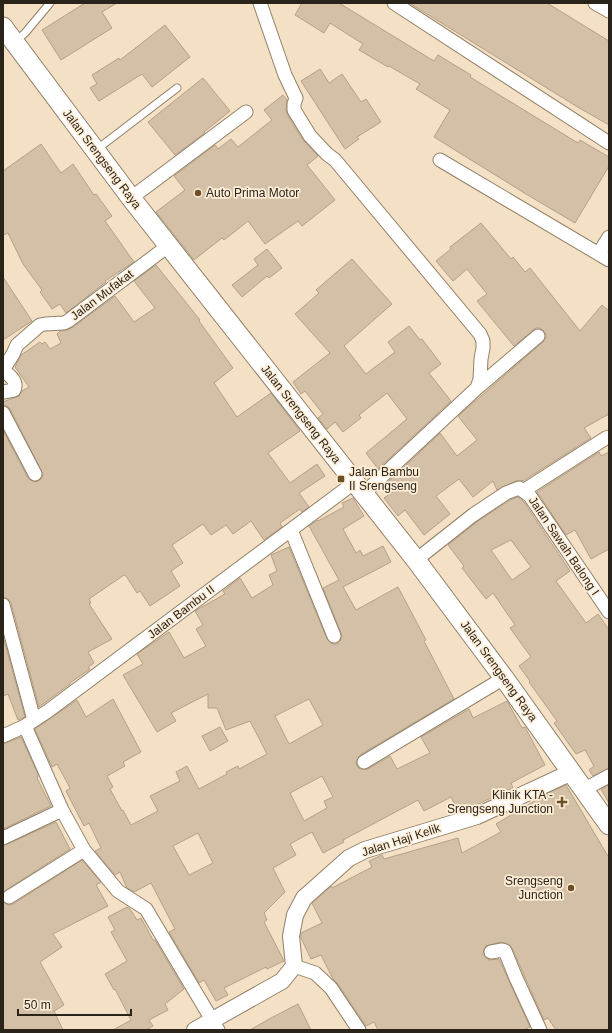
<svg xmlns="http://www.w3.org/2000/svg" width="612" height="1033" viewBox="0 0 612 1033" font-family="Arial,sans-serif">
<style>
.building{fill:#d4c0a6;stroke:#b3a086;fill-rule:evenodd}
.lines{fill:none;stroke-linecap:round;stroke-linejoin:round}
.service-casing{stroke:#928067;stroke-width:9}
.minor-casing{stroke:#928067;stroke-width:15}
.tertiary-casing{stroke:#928067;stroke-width:18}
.secondary-casing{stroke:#928067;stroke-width:21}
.service{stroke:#fff;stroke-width:7}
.minor{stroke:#fff;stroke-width:13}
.tertiary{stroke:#fff;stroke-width:16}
.secondary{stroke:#fff;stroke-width:19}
.poi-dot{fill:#6d5024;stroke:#feeed8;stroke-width:1.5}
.labels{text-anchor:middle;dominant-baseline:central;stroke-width:3.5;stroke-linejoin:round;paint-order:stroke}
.street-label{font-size:12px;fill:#2a2319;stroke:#feeed8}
.poi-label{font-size:12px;fill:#2a2319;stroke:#feeed8;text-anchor:start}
</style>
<rect width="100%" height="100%" fill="#f4e0c5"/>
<path class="building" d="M85 3H117L102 12 112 28 61 60 42 30Z
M302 3H339L434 61 438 55 471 75 470 77 578 143 580 140 609 157V166L575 223 526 194 434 137 450 110 416 89 420 84 389 66 388 67 359 50 363 44 330 23 324 33 295 15Z
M409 3H547L609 41V125L576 106Z
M165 25 190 57 152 87 142 74 99 101 90 88 97 84 92 75 119 58 120 60Z
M320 69 329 83 342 74 361 102 366 99 381 122 357 137 359 139 345 149 301 81Z
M203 78 230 111 204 132 205 133 175 155 148 122Z
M283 95 287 100 286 110 287 114 303 140 318 156 307 165 335 200 302 226 298 221 265 244 248 221 224 240 222 238 194 260 156 212 185 190 174 176 215 145 218 149 231 139 238 147 272 120 264 110Z
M41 144 61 173 73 164 94 195 96 194 112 216 105 221 134 262 105 281 106 282 66 313 60 304 52 309 40 292 42 290 23 264 8 233 3 235V171Z
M481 223 511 259 513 257 525 272 530 268 580 331 602 305 609 311V414L584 428 591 438 523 481H516L497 490 493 481 473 497 459 479 436 496 450 514 424 535 405 510 398 516 384 498 394 491 387 483 440 433 457 456 477 440 458 416 543 342 546 338V334L544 331 540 328H536L514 346 477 301 487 294 467 269 453 281 436 261 451 249 450 247Z
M267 249 282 268 269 278 267 276 242 297 232 285 258 265 254 259Z
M352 259 392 304 344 346 366 374 395 352 388 342 409 326 420 340 422 339 441 364 429 373 451 401 378 469 366 453 407 419 387 393 359 415 361 418 343 432 335 422 327 429 318 418 323 414 305 391 301 394 293 382 330 353 295 314 319 293 316 290Z
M156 265 200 320 199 321 233 368 214 383 237 417 271 393 300 431 268 453 290 483 317 464 325 476 299 493 309 507 302 512 300 509 280 523 282 527 264 540 251 521 233 534 226 525 211 535 203 524 172 545 183 563 171 571 180 586 150 606 140 591 137 593 126 576 124 575 89 599 91 603 89 604 112 639 88 652 94 663 88 667 90 669 70 683V684L39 707 11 603 8 599 3 597V430L28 478 34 482 38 481 42 478 43 474 10 409 7 406 3 405V402L19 396 22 391 29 387 15 367 21 355 40 342 42 344 45 342 50 349 61 343 57 334 60 331 67 330 73 327 115 296 134 322 155 308 134 281Z
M3 277 32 321 3 340Z
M599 452 601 456 609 452V549L591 559 575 530 566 535 537 492Z
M518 497 524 502 570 571 556 581 586 623 598 614 609 630V768L593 776 589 770 594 766 585 750 576 754 554 723 557 721 529 682 530 681 519 666 531 657 510 628 515 625 493 593 486 599 462 568 464 566 448 545 478 521 510 500ZM511 540 531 567 512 580 491 550Z
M353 498 364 516 343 529 356 553 360 550 363 556 383 546 391 562 343 587 356 610 398 587 426 640 424 641 454 699 360 755 356 762 357 766 360 769H368L390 756 397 769 430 753 421 737 469 709 473 718 507 701 522 728 525 727 545 765 511 783 513 788 465 810 459 812 451 797 424 811 418 800 343 840 344 842 323 853 312 832 290 844 296 855 273 868 285 892 264 913 267 920 264 922 284 961 267 969 266 967 224 988 228 995 216 1001 204 980 199 983 169 932 175 929 151 883 134 892 127 888 120 872 115 875 95 851 101 848 89 823 84 826 66 791 70 788 57 764 52 767 35 729 77 700 86 717 113 699 141 752 123 762 125 766 107 776 113 787 110 789 122 811 123 810 131 825 158 811 150 796 180 781 176 772 187 766 199 789 227 774 226 772 238 766 239 769 267 754 250 721 226 730 217 708H208V694L171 713 176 721 157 732 123 675 143 664 137 654 169 632 184 658 206 646 196 629 203 625 195 611 225 594 223 591 240 578 252 598 273 585 269 575 277 571 271 555 289 547 327 639 333 644H337L340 641 342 637 341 633 323 588 339 580 309 526 318 520V521L344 507 342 503ZM309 699 323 725 289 744 275 716ZM322 776 333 797 324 801 327 808 304 821 290 793ZM198 833 213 863 189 875 173 846Z
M3 636 25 717 18 720 8 694 3 696Z
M220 727 228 741 210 751 202 736Z
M21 737 38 774V777L37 778 51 806 3 829V744Z
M566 785 609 858V1030H556L548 1018 544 1020 512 948 508 944 501 942 486 946 484 949 483 954 485 957 489 960 499 959 530 1027 524 1030H378L374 1022 366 1026 338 984 333 979 321 955 311 959 301 938V933L322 923 312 903 331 886 332 888 372 867 369 861 382 855 384 859 458 838 462 853 501 832 496 824 548 793Z
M609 785V803L601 789Z
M56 822 70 849 3 892V846Z
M82 860 101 882 96 885 108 906 53 934 62 947 40 962 64 1005 54 1011 63 1030H3V902L9 905 13 904Z
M127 907 130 909 137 920 141 918 153 940H155L184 989 165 1004 168 1010 149 1020 153 1026 146 1030H113L131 1020 115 989 114 990 105 974 127 961 111 932 115 930 108 917Z
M298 1004 311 1030H250L271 1018Z"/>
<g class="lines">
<defs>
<path id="service" d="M15 42 25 33 50 3
M96 150 177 88"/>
<path id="minor" d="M260 3 285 75 296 98 294 104V110L310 136 327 154 335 160 480 334 483 341V348L481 359 480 379 477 388 364 493
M394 3 609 143
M595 3 609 11
M440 160 609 260
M131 198 246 112
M599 253 609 237
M3 370 13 354 17 345 40 325 45 324 64 323 68 321 168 246
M3 370C10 376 18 381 14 390L3 392
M477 388 538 336
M3 413 35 474
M523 491 606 438 609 437
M291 530 334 636
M416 560 473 515 506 493 519 488 530 496 609 612
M3 605 34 720
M25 726 62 810 84 850 118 891 146 909 218 1030
M3 736 25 726 48 711 355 482
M364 762 504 678
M585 789 609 776
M3 838 62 810
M9 897 84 850
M491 952 502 950 505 951 516 978 540 1030
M294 966 315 973 331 988 359 1030"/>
<path id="tertiary" d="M195 1030 282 981 294 966 291 936 295 915 304 898 349 858 365 850 477 816 572 772"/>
<path id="secondary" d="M3 27 131 198 416 560 504 678 609 825"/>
</defs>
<use href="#service" class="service-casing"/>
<use href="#minor" class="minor-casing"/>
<use href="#tertiary" class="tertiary-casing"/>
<use href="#secondary" class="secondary-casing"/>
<use href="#service" class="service"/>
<use href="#minor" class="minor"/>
<use href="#tertiary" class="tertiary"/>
<use href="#secondary" class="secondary"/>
</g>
<g class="poi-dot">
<circle cx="198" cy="193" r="4"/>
<rect x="337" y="475" width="8" height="8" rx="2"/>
<path d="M560 796h4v4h4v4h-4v4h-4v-4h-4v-4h4z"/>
<circle cx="571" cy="888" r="4"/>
</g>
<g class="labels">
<g class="street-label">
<text transform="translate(102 159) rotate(53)">Jalan Srengseng Raya</text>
<text transform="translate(102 295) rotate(-37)">Jalan Mufakat</text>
<text transform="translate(301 414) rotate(52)">Jalan Srengseng Raya</text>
<text transform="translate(564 546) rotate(56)">Jalan Sawah Balong I</text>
<text transform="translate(181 612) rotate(-37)">Jalan Bambu II</text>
<text transform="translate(499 671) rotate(54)">Jalan Srengseng Raya</text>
<text transform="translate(401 840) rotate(-18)">Jalan Haji Kelik</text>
</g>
<g class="poi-label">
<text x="206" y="193">Auto Prima Motor</text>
<text x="349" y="472">Jalan Bambu<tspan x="349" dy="14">II Srengseng</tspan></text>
<text x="553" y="795" text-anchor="end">Klinik KTA -<tspan x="553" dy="14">Srengseng Junction</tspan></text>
<text x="563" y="881" text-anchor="end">Srengseng<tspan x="563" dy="14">Junction</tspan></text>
</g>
</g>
<rect width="612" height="1033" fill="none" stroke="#2a2319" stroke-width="8"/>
<path d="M18 1009v6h113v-6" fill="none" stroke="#2a2319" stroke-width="2"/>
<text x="24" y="1009" font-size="12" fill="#2a2319" stroke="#feeed8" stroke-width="3" paint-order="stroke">50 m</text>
</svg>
